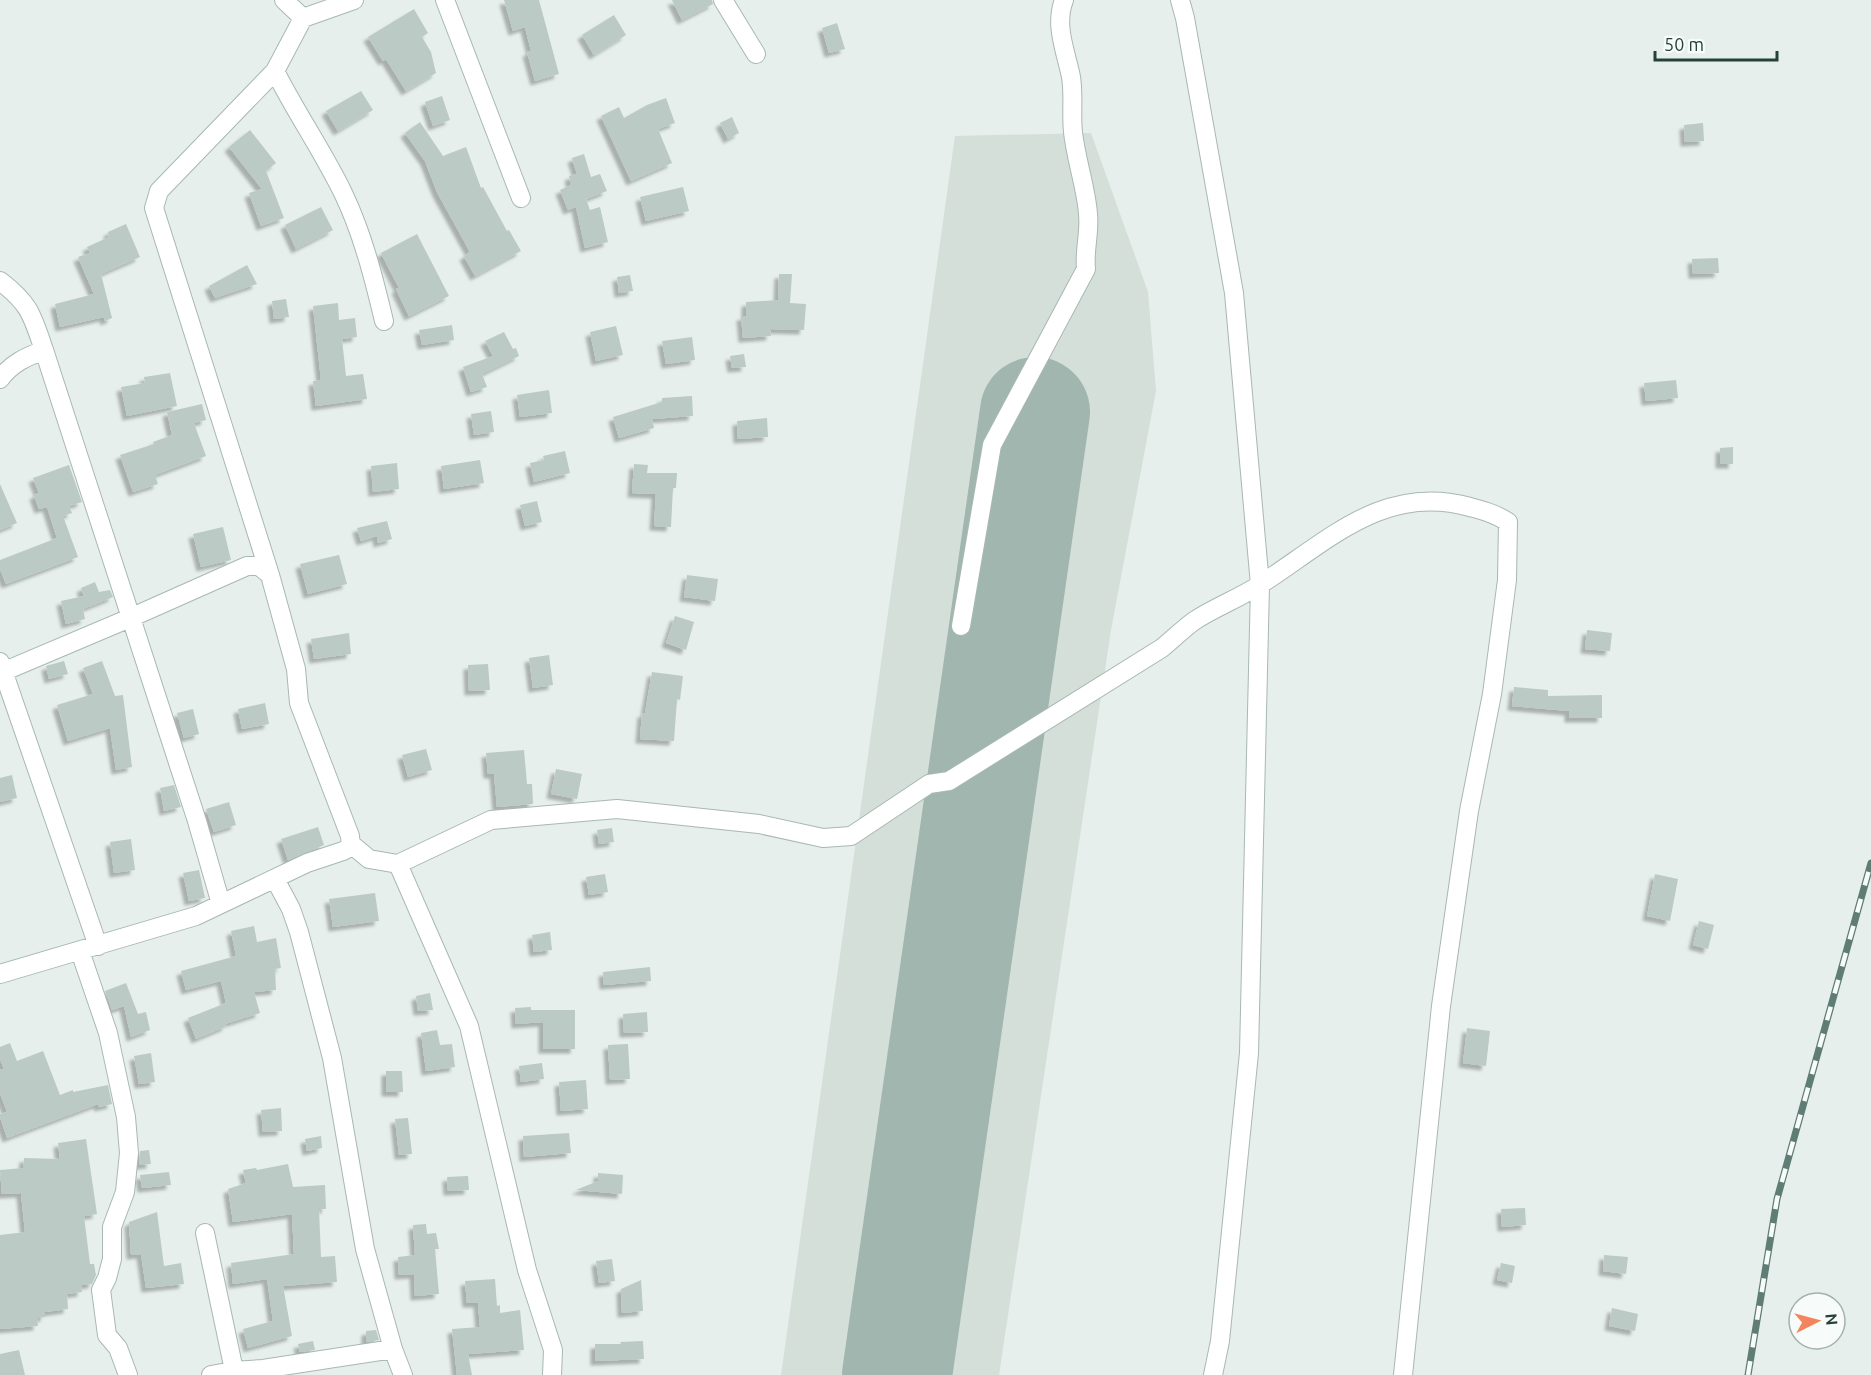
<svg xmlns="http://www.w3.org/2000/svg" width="1871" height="1375" viewBox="0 0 1871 1375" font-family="Ubuntu,sans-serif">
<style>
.built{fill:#d4dfda}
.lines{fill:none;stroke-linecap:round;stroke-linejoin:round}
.runway{stroke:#a2b6b0;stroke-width:110}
.building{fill:#bbcac4;filter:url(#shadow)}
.street-casing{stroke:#a8b8b2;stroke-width:20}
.street{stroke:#fff;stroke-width:18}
.rail-casing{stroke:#5f7d75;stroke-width:7}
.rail{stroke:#f7fbf9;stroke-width:4.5;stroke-dasharray:14;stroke-linecap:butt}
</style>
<defs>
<filter id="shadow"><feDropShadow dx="-4.5" dy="4.5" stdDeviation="1.5" flood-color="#0004"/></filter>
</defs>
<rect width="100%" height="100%" fill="#e6efeb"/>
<path class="built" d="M1091 133 1148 292 1156 391 1111 630 999 1375H781L955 136Z"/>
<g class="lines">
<path class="runway" d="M897 1375 1035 412"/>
</g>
<path class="building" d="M504 0H539L559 74 535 81 527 52 531 51 525 27 513 31Z
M672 0H712L713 4 682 20Z
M414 9 428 33 422 37 431 52 436 73 406 91 386 59 383 61 368 37Z
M614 15 626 35 594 55 582 35Z
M837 23 845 49 829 53 822 28Z
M361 91 373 110 338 131 326 111Z
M442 96 450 120 433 126 425 102Z
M666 98 675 123 658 129 672 163 631 181 601 116 619 107 624 118 647 105Z
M732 117 739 133 728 139 720 123Z
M420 122 443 156 466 147 481 188 483 187 507 231 509 230 521 251 475 276 464 256 470 252 437 192 425 161 405 133Z
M1703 123 1704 141 1685 142 1684 125Z
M250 130 276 163 266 171 284 218 261 226 249 193 262 189 229 147Z
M584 154 591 177 600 174 607 191 586 199 590 210 600 207 608 242 585 248 576 207 568 210 560 190 571 185 569 176 577 174 572 158Z
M683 187 689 211 646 221 640 197Z
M321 207 333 230 296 249 285 225Z
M126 224 140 257 101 274 112 318 105 321 104 317 60 327 55 304 94 294 78 257 90 253 87 247 109 237 108 232Z
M417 234 449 296 409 316 396 289 399 288 381 253Z
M1718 258 1719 273 1693 274 1692 259Z
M247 265 257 284 215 298 209 286Z
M779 274H792L790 303 806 304 804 330 770 329 771 336 743 338 741 316H746V302L778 300Z
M630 275 633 291 619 293 617 277Z
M286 299 289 317 274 319 272 301Z
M338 303 339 320 355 318 357 337 342 339 346 376 363 374 367 399 316 406 313 381 321 380 313 306Z
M452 325 454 340 422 345 419 330Z
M616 326 623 355 596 361 590 332Z
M504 332 513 349 516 348 519 356 482 374 487 387 471 392 463 367 493 356 485 341Z
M692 337 695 360 666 364 662 341Z
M744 354 746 367 732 368 730 356Z
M170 373 177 406 127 416 121 387 145 383 144 377Z
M1676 380 1678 398 1646 401 1644 383Z
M549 390 552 413 520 417 517 395Z
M692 396 693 416 652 419 654 428 619 438 613 417 662 402V398Z
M202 404 206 420 194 423 206 456 155 475 158 484 133 492 120 455 154 444 153 442 172 435 167 412Z
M491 411 494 432 474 435 471 414Z
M767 418 768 437 738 439 737 421Z
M1733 447V464H1720V448Z
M565 451 570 473 534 482 530 463 544 460 543 456Z
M480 460 484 483 444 489 441 466Z
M397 463 399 489 373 492 371 466Z
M634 464 648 465 647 473H677L676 488H673L671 527 654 526 656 494 632 493Z
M69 465 82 502 69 506 72 513 63 516 78 557 6 584 0 569V560L57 538 47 507 39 509 34 495 39 493 33 478Z
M0 484 17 523 0 530Z
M537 501 542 522 525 526 520 505Z
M387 521 392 539 378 543 377 536 361 541 357 528Z
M223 527 231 560 201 567 193 534Z
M339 555 347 584 308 594 300 564Z
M687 575 718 579 715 601 684 597Z
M95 582 99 592 110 590 113 597 83 609 85 619 66 624 61 601 84 596 81 588Z
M675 616 694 622 686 650 666 643Z
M1587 630 1612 633 1610 651 1585 649Z
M349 633 351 654 314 659 311 639Z
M549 655 553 685 533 688 529 658Z
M64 661 68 674 49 679 46 666Z
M102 661 115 696 123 695 132 767 116 770 110 728 68 741 57 705 93 694 83 668Z
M488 664 490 690 469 691 468 665Z
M652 672 683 676 680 700 677 699 674 741 640 739 642 713H645Z
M1514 687 1548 690V696L1602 695V718H1569V711L1512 706Z
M265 703 269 724 242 729 238 709Z
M193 709 199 734 184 738 177 713Z
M426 749 432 770 408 777 402 755Z
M524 750 527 784H532L533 804 497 807 494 774H488L486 753Z
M556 769 582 774 577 799 551 794Z
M12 775 17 798 0 802V778Z
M174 785 181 807 164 811 160 788Z
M229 802 236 825 214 832 206 809Z
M318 827 324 845 288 860 281 839Z
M612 828 614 842 599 844 597 830Z
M131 839 135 870 114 873 110 842Z
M199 870 205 898 189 901 183 873Z
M605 874 608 892 589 895 586 877Z
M1655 874 1678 879 1670 921 1647 916Z
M375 893 379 921 333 927 329 899Z
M1699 921 1714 925 1708 949 1693 945Z
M254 926 257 942 276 938 281 968 275 969 276 990 254 992 260 1013 225 1024 227 1026 196 1039 188 1018 226 1003 221 981 186 990 181 971 236 956 231 931Z
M550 932 552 950 534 952 532 935Z
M650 967 651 981 604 985 603 972Z
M126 983 138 1014 146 1012 150 1030 131 1037 124 1006 112 1010 105 991Z
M430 993 433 1010 418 1011 416 996Z
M531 1007V1010H575V1049H543V1022L516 1024 515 1008Z
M647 1012 648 1032 624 1033 623 1014Z
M1467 1028 1490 1031 1486 1066 1463 1063Z
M437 1030 440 1045 452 1044 455 1067 426 1071 421 1033Z
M10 1043 17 1061 43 1051 60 1095 73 1090V1092L108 1085 112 1104 99 1107 98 1104 7 1138 0 1117V1114L7 1112 0 1093V1070L4 1069 0 1059V1047Z
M628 1044 630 1079 610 1080 608 1045Z
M151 1053 155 1082 139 1084 134 1056Z
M542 1063 544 1079 521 1082 519 1066Z
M386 1071H402L403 1092H386Z
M586 1080 588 1109 561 1111 559 1082Z
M281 1108 282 1131 263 1132 261 1110Z
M408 1118 412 1154 399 1155 395 1119Z
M569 1133 571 1153 524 1157 523 1136Z
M321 1136 322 1148 307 1151 305 1139Z
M86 1139 97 1214 84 1216 90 1264H94L96 1275 92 1284 81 1285 82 1292 67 1294 68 1309 45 1312V1317L37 1318 38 1326 0 1329V1235L25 1232 21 1193 2 1194 0 1170 23 1168 24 1158 60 1159 58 1143Z
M149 1150 151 1164 139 1165 140 1151Z
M288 1164 293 1187 325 1185 326 1209H319L321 1257 335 1256 337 1282 283 1286 292 1336 248 1348 243 1329 273 1321 267 1279 233 1284 231 1263 294 1254 292 1214 233 1222 228 1189 246 1183 243 1170 256 1168 257 1170Z
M169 1172 171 1185 142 1188 140 1175Z
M598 1173 623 1175 622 1194 576 1190 598 1181Z
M468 1176 469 1190 448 1191 447 1177Z
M1525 1208 1526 1225 1502 1227 1501 1209Z
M157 1212 164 1266 181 1263 184 1284 146 1288 141 1254 131 1255 129 1222Z
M426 1224 427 1234 436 1233 439 1249H435L439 1294 415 1296 414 1274 399 1275 398 1257 415 1255 413 1225Z
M1604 1255 1628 1257 1626 1274 1603 1271Z
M612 1259 615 1281 599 1283 596 1261Z
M1501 1263 1515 1266 1512 1283 1497 1280Z
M495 1279 497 1306 500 1305V1313L520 1310 524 1350 468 1354 472 1375H457L452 1329 480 1327 478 1303H467L465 1281Z
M641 1280 643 1311 622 1313 621 1289Z
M1612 1308 1638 1314 1635 1331 1609 1326Z
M376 1330 379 1340 366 1342V1331Z
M313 1341 315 1350 300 1352 298 1344Z
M643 1341 644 1359 595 1361V1344H621L620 1342Z
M19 1350 25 1375H0V1354Z"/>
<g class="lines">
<defs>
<path id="street" d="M284 0 303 18
M445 0 521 198
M723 0 756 54
M1180 0 1185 18 1234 293 1260 585 1249 1053 1220 1341 1213 1375
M275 71C296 113 324 153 344 195 363 235 374 279 384 321
M0 281C30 304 32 315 44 350L197 821 221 904
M0 379C12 363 26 357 44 350
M270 575 154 208 159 191 275 71 303 18 354 0
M961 626 992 445 1086 269C1084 250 1090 233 1088 214 1086 187 1076 160 1073 132 1071 114 1074 95 1071 77 1066 52 1054 25 1064 0
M0 662 98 946
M0 673 130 618 247 566H259L270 575 296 669 299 703 350 836C351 844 350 848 343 851L307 863 196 916 0 974
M351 844 369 859 398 864 491 820 617 809 759 824 823 838 851 836 929 784 949 781 1162 648C1173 639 1183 629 1194 621 1215 607 1240 598 1261 584 1328 541 1384 483 1470 507 1484 511 1496 514 1508 522L1507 580 1492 694 1469 811 1441 1006 1403 1375
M398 864 469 1026 527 1270 553 1350 552 1375
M80 951 108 1033 126 1117 129 1153 125 1192 112 1227V1259L107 1278 101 1290 107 1335 118 1348 128 1375
M205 1233 235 1375
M393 1349 403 1375
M211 1375 233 1371 263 1369 393 1349 365 1249 332 1058 299 932 291 909 275 879"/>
</defs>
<use href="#street" class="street-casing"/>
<use href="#street" class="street"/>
<defs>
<path id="rail" d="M1748 1375 1777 1199 1871 863"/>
</defs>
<use href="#rail" class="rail-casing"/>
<use href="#rail" class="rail"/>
</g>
<g transform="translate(1817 1321) rotate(84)"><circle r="28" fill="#f7fbf9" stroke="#a3b1ad" stroke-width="1.5"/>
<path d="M0-4.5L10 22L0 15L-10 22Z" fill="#f4845f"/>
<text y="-9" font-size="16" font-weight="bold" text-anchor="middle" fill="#24423a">N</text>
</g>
<path d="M1655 51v9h122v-9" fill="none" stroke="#24423a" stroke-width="3"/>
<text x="1664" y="51" font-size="18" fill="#24423a" stroke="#f7fbf9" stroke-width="4.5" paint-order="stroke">50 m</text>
</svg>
